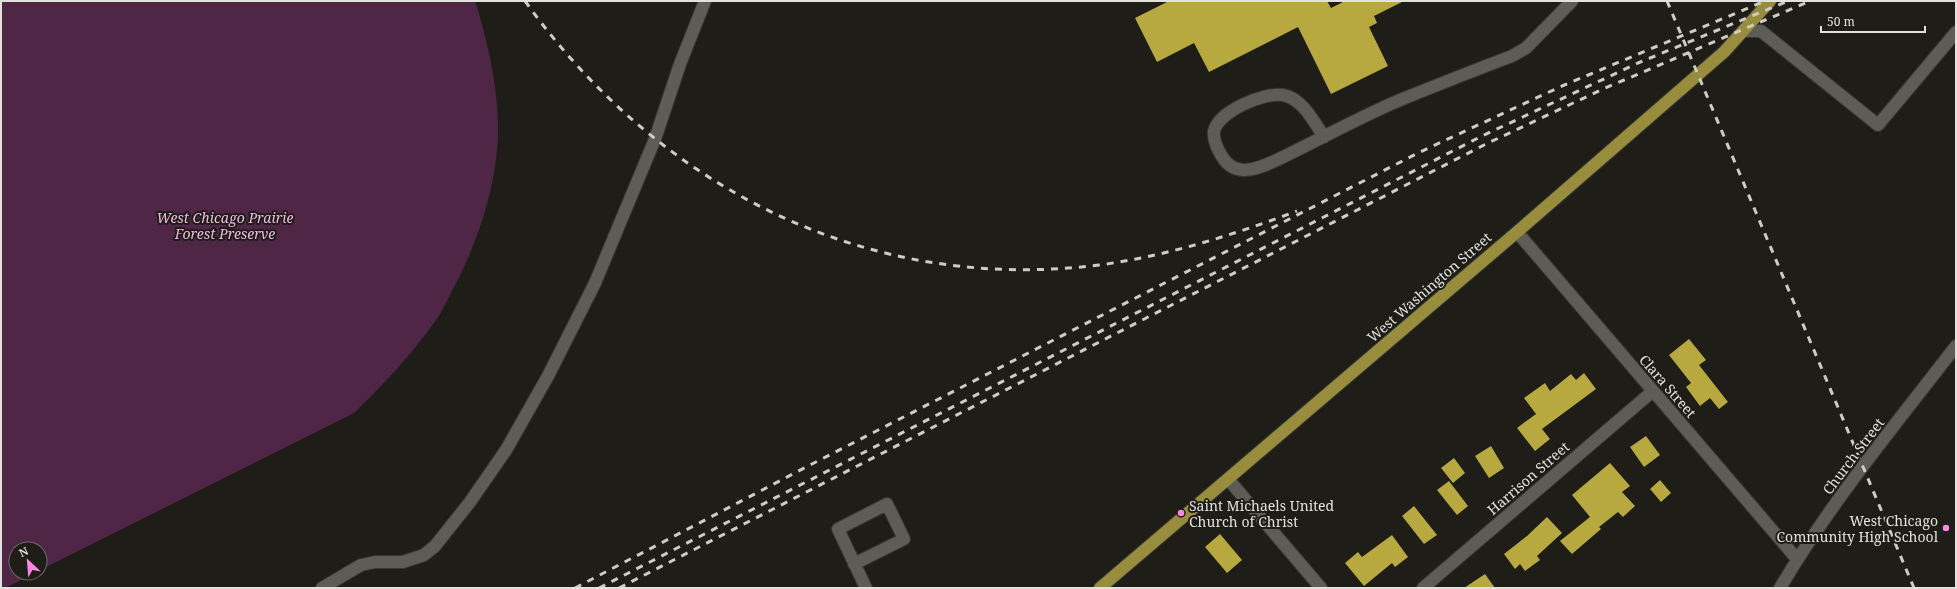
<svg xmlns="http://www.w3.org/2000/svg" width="1957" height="589" viewBox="0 0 1957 589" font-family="'Noto Serif',serif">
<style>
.green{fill:#502647}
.building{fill:#b7a840}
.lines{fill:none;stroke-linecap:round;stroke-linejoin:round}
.minor-casing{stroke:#383734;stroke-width:14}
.major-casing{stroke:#383734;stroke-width:14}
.minor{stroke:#5d5c55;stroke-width:12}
.major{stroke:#988d3c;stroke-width:12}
.rail{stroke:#cdccc7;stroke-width:3;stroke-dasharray:7 7;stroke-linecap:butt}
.poi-dot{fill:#fc86e3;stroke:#1e1d17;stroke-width:1.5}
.labels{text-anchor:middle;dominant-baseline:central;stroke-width:4;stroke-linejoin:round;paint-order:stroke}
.park-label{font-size:14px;font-style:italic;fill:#f4b6e5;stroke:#1e1d17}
.street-label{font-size:14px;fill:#e2e1dd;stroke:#1e1d17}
.poi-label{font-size:14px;fill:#e2e1dd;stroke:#1e1d17;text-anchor:start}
</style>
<rect width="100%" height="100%" fill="#1e1d17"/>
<path class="green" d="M1 1H475C489 45 502 104 497 150 492 201 475 248 451 293 446 302 442 312 436 320 412 354 384 384 354 413L40 570V549H16V573H35L5 588H1Z"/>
<path class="building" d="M1169 1H1327L1331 8 1345 1H1404L1374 16 1377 23 1369 27 1388 66 1331 94 1298 27 1209 72 1194 43 1157 62 1135 18Z
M1689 339 1706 360 1699 365 1728 402 1719 409 1710 398 1700 406 1686 387 1691 383 1669 355Z
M1584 373 1596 389 1542 429 1550 439 1535 451 1517 428 1536 414 1524 398 1545 383 1550 391 1571 374 1576 380Z
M1646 436 1660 455 1644 467 1630 447Z
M1491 446 1504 468 1489 478 1475 456Z
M1454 458 1465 473 1453 483 1441 468Z
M1610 463 1630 486 1622 492 1635 506 1623 517 1618 512 1599 527 1601 529 1572 554 1560 541 1590 517 1572 495Z
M1660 480 1671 493 1661 502 1650 489Z
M1449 481 1468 506 1457 515 1437 490Z
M1414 506 1437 535 1424 544 1402 516Z
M1547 517 1562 533 1537 556 1540 560 1525 571 1520 564 1515 569 1504 554 1527 536Z
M1220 534 1242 560 1227 573 1205 547Z
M1392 535 1408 557 1395 567 1392 563 1364 586 1345 563 1358 552 1362 557Z
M1485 574 1495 588H1464Z"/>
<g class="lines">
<defs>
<path id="minor" d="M1743 31H1761L1878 125 1956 32
M1324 137C1314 122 1302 98 1283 95 1264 92 1219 111 1214 131 1213 137 1216 146 1219 151 1233 182 1260 168 1283 157 1322 138 1360 117 1400 100 1437 85 1475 70 1512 56L1526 48 1572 1
M1517 232 1797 559
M1228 479 1321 588
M854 564 904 539 887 504 838 529 866 588
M322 588 361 565 375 562H403L424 555 435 546 470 502 506 450 548 376 595 283 655 139 680 64 705 1
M1423 588 1653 391
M1780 588C1831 502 1895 425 1956 346"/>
<path id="major" d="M1100 588 1517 232 1724 52 1770 1"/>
</defs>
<use href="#minor" class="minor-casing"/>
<use href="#major" class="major-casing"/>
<use href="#minor" class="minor"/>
<use href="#major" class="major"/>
<path class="rail" d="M525 1C659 188 868 294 1099 265 1167 256 1233 235 1297 211
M1667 1 1914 588
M575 588 812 464 1420 152 1562 86 1765 1
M599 588 1482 136 1638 63 1788 1
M619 588 1486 144 1603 89 1810 1"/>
</g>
<g class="poi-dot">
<circle cx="1181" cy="513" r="4"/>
<circle cx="1946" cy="528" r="4"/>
</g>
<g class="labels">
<g class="park-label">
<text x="225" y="217">West Chicago Prairie<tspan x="225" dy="16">Forest Preserve</tspan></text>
</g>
<g class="street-label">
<text transform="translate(1429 287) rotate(-41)">West Washington Street</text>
<text transform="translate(1668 386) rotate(49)">Clara Street</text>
<text transform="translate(1853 456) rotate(-53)">Church Street</text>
<text transform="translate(1528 478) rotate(-41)">Harrison Street</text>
</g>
<g class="poi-label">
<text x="1189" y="505">Saint Michaels United<tspan x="1189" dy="16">Church of Christ</tspan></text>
<text x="1938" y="520" text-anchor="end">West Chicago<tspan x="1938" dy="16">Community High School</tspan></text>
</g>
</g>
<rect width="1957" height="589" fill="none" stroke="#e2e1dd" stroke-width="4"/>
<g transform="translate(28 561) rotate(334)"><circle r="19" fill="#1e1d17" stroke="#6c6b66"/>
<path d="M0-3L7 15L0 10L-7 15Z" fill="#fc86e3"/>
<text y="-6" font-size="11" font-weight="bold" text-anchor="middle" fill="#e2e1dd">N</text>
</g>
<path d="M1821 26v6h104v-6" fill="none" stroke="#e2e1dd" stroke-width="2"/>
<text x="1827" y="26" font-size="12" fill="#e2e1dd" stroke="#1e1d17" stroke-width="3" paint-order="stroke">50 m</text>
</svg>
